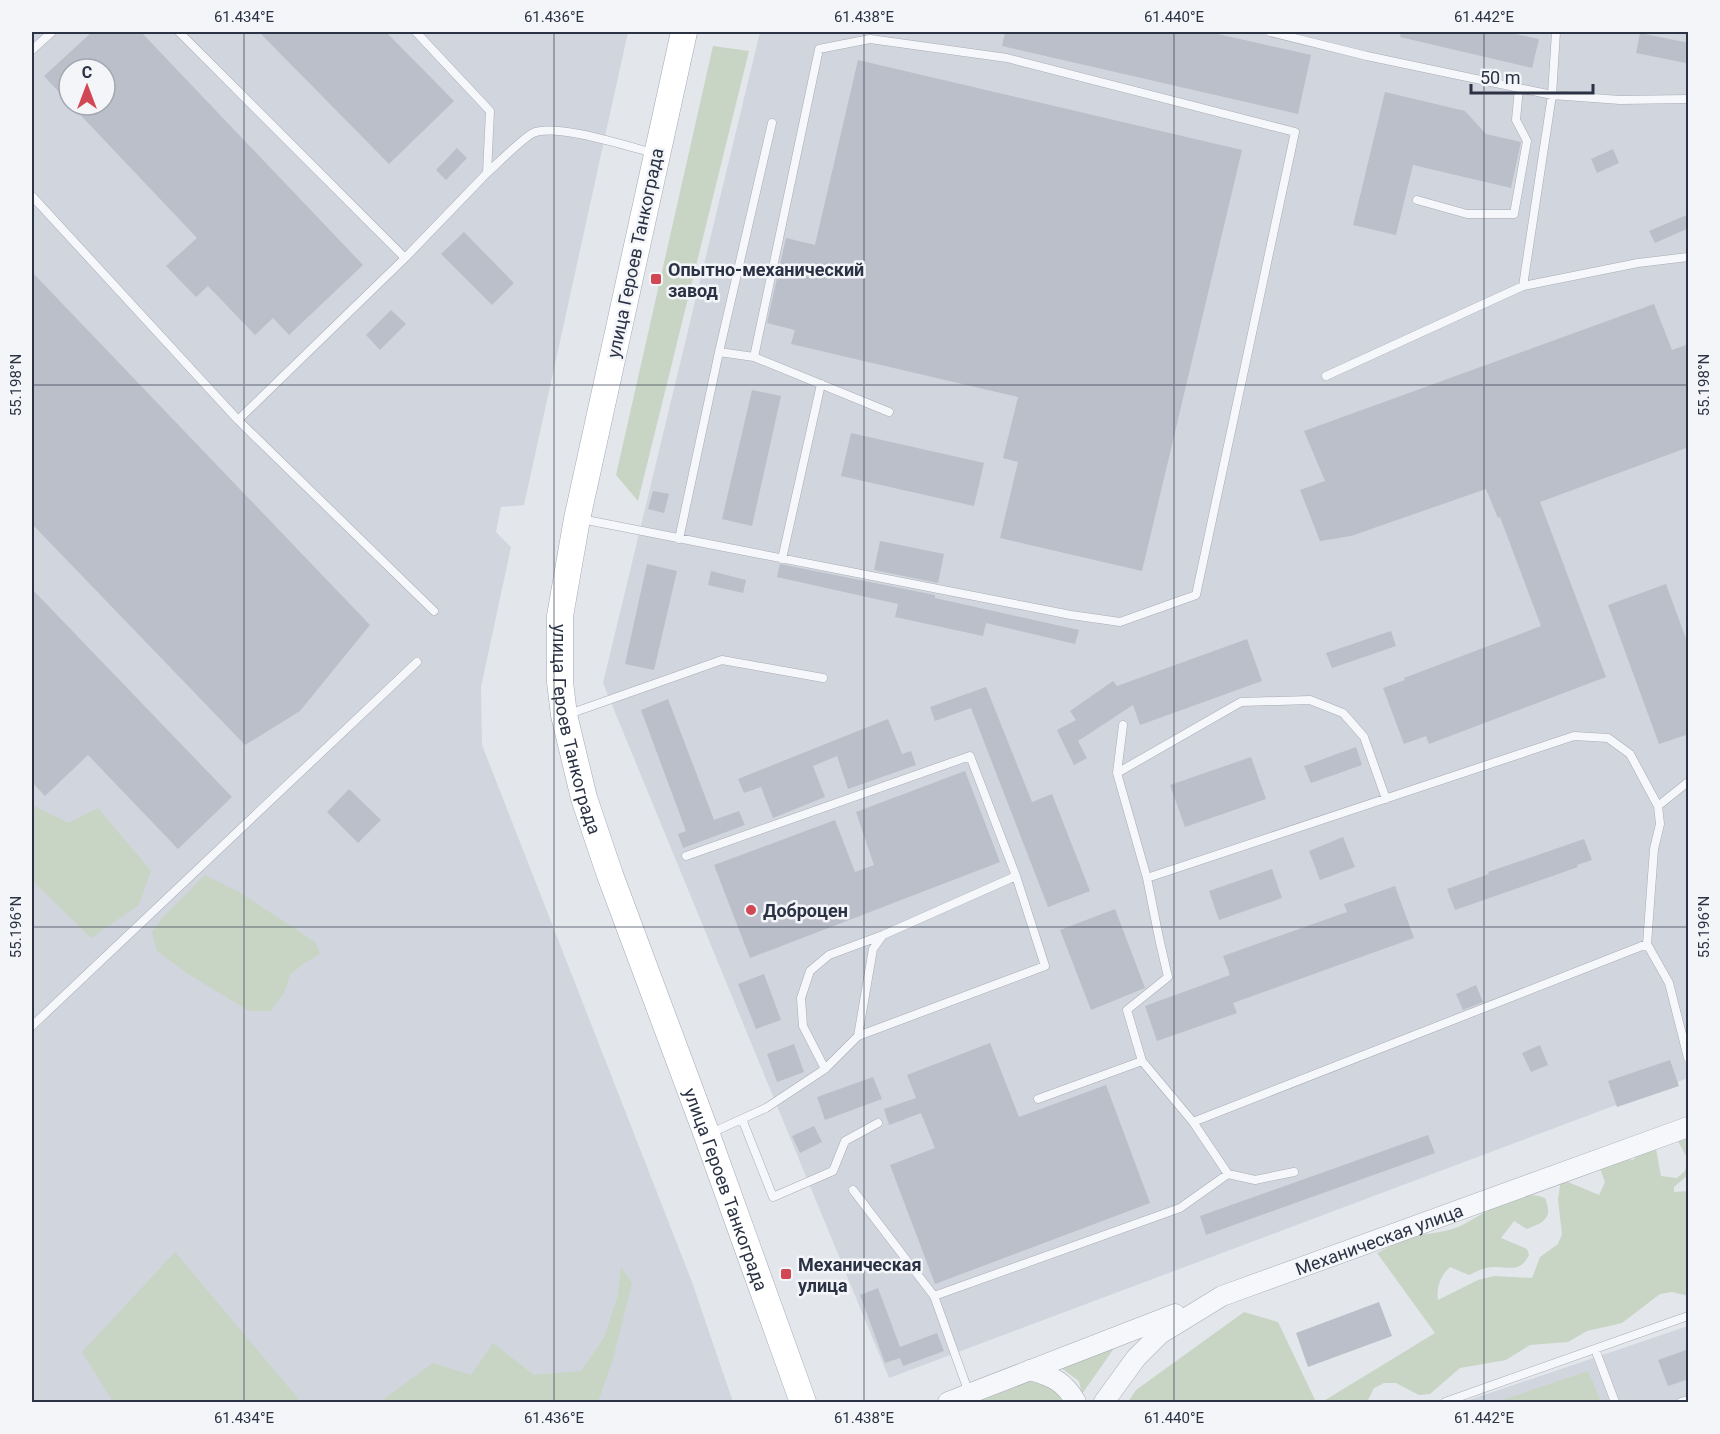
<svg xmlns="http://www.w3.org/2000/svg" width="1720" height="1434" viewBox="0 0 1720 1434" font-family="Roboto,sans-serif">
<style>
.built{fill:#d1d5dd;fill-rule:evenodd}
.green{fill:#c8d5c4}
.building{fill:#babfc9}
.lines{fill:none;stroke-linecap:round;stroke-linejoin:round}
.service-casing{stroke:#a8acb6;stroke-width:9}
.tertiary-casing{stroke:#a8acb6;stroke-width:21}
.primary-casing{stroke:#a2a9b7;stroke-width:27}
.service{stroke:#f6f7fa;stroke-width:8}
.tertiary{stroke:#f6f7fa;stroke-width:20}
.primary{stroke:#fff;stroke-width:26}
.ticks{fill:none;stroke:#2a3244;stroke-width:1.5;stroke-opacity:0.45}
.poi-dot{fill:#d14854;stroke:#f3f5f9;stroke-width:2}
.labels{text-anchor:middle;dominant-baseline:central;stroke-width:5;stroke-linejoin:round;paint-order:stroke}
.street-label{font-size:18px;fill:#2a3244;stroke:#f3f5f9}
.poi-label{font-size:18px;font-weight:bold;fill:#2a3244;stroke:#f3f5f9;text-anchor:start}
.neatline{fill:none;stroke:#2a3244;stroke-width:2}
.ticks-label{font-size:15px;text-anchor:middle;fill:#2a3244}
</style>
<rect width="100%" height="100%" fill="#e3e6eb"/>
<path class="built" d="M32 32H628L524 505 501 507 496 532 511 547 481 687 482 745 692 1282 733 1402H32ZM69 69H105V105H69Z
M760 32H1688V1078L889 1378 603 683Z
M1688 1326V1402H1463Z"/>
<path class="green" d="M713 46 749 51 638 501 616 475Z
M32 805 69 823 98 808 151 871 139 905 91 938 32 880Z
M205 875 239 892 315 942 320 954 303 964 290 975 284 993 271 1011H249L188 974 157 951 152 932 161 919Z
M1688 1135V1175L1674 1187V1192L1688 1191V1296L1672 1292 1660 1294 1622 1323 1587 1331 1568 1342 1530 1345 1506 1360 1460 1368 1430 1394 1419 1395 1396 1383H1384L1374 1388 1367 1402H1322L1435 1333 1377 1253C1388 1248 1400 1240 1412 1237 1427 1233 1443 1233 1458 1227 1481 1217 1519 1186 1545 1198 1553 1218 1545 1222 1527 1229L1514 1221 1501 1238 1527 1249 1529 1255C1519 1274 1510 1266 1492 1267 1484 1267 1476 1272 1469 1275L1450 1267C1441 1275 1436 1287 1438 1300L1478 1280 1494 1276 1532 1278 1540 1257 1558 1244 1562 1234 1558 1200 1561 1179 1599 1195 1605 1182 1597 1161 1601 1152 1633 1160 1647 1144 1656 1149 1661 1176 1677 1178 1685 1171 1688 1160 1678 1141Z
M175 1252 301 1402H113L82 1352Z
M621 1267 632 1283 613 1359 598 1402H380L433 1363 471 1375 493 1343 534 1375 581 1371 604 1338 618 1295Z
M1244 1312 1278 1322 1316 1402H1128L1136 1390Z
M1115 1347 1082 1394 1079 1381 1061 1368Z
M1588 1371 1601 1402H1496Z
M1021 1381 1043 1383 1058 1388 1062 1402H966Z"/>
<path class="building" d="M92 32H141L363 265 289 335 273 318 255 335 208 286 196 297 166 266 197 238 71 105H105V69H69V103L44 76Z
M259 32H386L454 101 389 164Z
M1005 32H1209L1311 55 1298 114 1002 46Z
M1401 32H1506L1539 39 1532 68 1400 37Z
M1640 33 1689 43 1686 63 1636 53Z
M858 60 1242 150 1142 571 1000 538 1018 462 1003 458 1018 397 791 344 795 330 767 323 786 238 815 245Z
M1385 92 1465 111 1486 134 1521 142 1511 188 1413 165 1396 235 1353 225Z
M457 148 467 158 446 180 436 170Z
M1613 149 1619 163 1597 173 1591 159Z
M1689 214V228L1655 243 1649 231Z
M464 232 514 283 492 305 441 254Z
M32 272 370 625 300 711 245 745 32 524Z
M1654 304 1672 350 1689 344V447L1540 502 1606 677 1429 744 1426 736 1404 744 1383 688 1405 680 1404 678 1541 626 1500 517 1498 518 1486 489 1351 536 1320 541 1300 490 1325 481 1304 431Z
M391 310 406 324 380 350 366 335Z
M752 390 781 396 752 526 722 519Z
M851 433 984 463 974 506 841 476Z
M653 491 669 494 664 513 648 509Z
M880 541 944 554 938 583 874 570Z
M647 564 677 571 654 670 625 664Z
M780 564 935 595V598L1079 630 1075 644 986 623 983 636 895 617 898 604 777 577Z
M711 571 746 580 743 593 708 585Z
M1666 584 1689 647V734L1659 744 1608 605Z
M32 589 232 797 178 849 88 755 45 796 32 782Z
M1391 631 1396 646 1332 668 1326 653Z
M1247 639 1262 681 1140 725 1133 705 1078 741 1087 758 1074 765 1057 730 1076 720 1070 711 1113 681 1117 686Z
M986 687 1032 802 1052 794 1090 891 1048 907 971 708 935 721 930 707Z
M668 699 714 820 739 811 745 825 683 848 678 834 686 831 641 710Z
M888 719 902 754 911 751 916 765 848 789 837 756 813 766 825 797 773 818 761 787 744 793 738 779Z
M1356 747 1362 765 1311 783 1304 766Z
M1251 757 1266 799 1185 827 1170 785Z
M965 771 1000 862 750 958 714 865 835 820 855 872 874 865 856 812Z
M349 789 381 820 358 843 327 812Z
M1343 837 1355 867 1320 880 1309 851Z
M1584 839 1592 860 1577 865 1578 867 1455 910 1447 889 1489 874 1488 872Z
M1272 869 1282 898 1219 920 1209 891Z
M1395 886 1414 938 1233 1003 1237 1013 1157 1041 1145 1006 1230 975 1223 956 1347 912 1344 904Z
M1115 909 1145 988 1091 1010 1060 930Z
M764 974 781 1020 756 1029 738 984Z
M1476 985 1483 1002 1463 1010 1456 994Z
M990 1043 1019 1117 1106 1085 1150 1203 935 1284 890 1165 935 1148 921 1113 889 1125 884 1109 916 1098 907 1075Z
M794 1044 804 1072 777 1082 767 1054Z
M1540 1045 1548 1065 1531 1072 1522 1053Z
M1670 1060 1679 1086 1617 1107 1608 1081Z
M873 1077 882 1099 825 1120 817 1097Z
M814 1126 822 1142 800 1153 792 1136Z
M1428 1135 1435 1153 1206 1235 1200 1216Z
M878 1288 900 1347 937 1333 944 1351 903 1366 900 1358 885 1363 860 1295Z
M1379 1302 1392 1336 1308 1367 1296 1333Z
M1689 1349V1379L1668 1386 1658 1360Z"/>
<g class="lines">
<defs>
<path id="service" d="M179 32 405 258
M1270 32 1367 56 1552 95 1620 100 1688 99
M32 50 52 32
M487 173C497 164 523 138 533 133 556 123 627 146 653 153
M32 196 238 420 434 611
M1417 200 1467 214H1514L1527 141 1516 120 1519 88
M1523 286 1552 95 1556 32
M719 352 754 357
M1326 376 1523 286 1638 263 1688 257
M238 420 405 258 487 173 490 111 416 32
M581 519 1071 615 1120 622 1196 595 1295 132 1007 58 870 39 819 49 754 357 889 412
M679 539 719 352 772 123
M782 559 821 384
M569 714 722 660 823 678
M1123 725 1117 773 1147 878 1159 938 1168 977 1127 1010 1142 1061 1193 1122 1228 1174 1255 1180 1294 1172
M1117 773 1241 702 1310 700 1343 713 1364 737 1386 799
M1658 806 1688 782
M686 856 970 756 1016 876
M1147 878 1574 736 1608 738 1630 754 1658 806 1660 824 1654 849 1647 944 1669 983 1688 1058
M32 1026 417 662
M858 1036 873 949 883 935
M1038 1099 1142 1061
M742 1119 773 1197 833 1171 845 1141 878 1123
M1193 1122 1647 944
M711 1133 766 1108 825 1069 858 1036 1045 966 1016 876 883 935 829 955 810 971 801 998 803 1026 825 1069
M853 1190 934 1296 969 1393
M934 1296 1180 1208 1228 1174
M1595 1349 1615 1402
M1445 1402 1688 1316
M1681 1402 1688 1400"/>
<g id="tertiary">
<path d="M1030 1370C1053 1377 1064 1381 1076 1402"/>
<path d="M948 1402 1175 1314"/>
<path id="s1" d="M1104 1402 1136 1358 1160 1334 1222 1296 1688 1127"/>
</g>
<g id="primary">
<path id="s2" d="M684 32 577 519 560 616V682L564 715 584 798 610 875 707 1135 803 1402"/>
</g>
</defs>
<use href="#service" class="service-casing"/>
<use href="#tertiary" class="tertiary-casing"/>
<use href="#primary" class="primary-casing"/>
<use href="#service" class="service"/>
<use href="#tertiary" class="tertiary"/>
<use href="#primary" class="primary"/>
</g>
<path class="ticks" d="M244 32V1402M554 32V1402M864 32V1402M1174 32V1402M1484 32V1402M32 385H1688M32 927H1688"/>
<g class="poi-dot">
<rect x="650" y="273" width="12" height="12" rx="3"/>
<circle cx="751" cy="910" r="6"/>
<rect x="780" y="1268" width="12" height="12" rx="3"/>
</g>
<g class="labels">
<g class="street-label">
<text transform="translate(635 253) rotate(-78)">улица Героев Танкограда</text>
<text stroke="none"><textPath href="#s2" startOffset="712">улица Героев Танкограда</textPath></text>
<text stroke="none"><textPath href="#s2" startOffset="1198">улица Героев Танкограда</textPath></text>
<text stroke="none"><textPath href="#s1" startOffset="328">Механическая улица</textPath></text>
</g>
<g class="poi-label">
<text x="668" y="269">Опытно-механический<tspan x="668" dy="21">завод</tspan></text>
<text x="763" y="910">Доброцен</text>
<text x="798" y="1264">Механическая<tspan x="798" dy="21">улица</tspan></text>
</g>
</g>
<rect width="1720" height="1434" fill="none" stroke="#f3f5f9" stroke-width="66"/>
<g transform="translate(87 87)"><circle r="28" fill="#f3f5f9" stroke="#a3a7b1" stroke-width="1.5"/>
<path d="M0-4.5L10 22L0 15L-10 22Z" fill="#d14854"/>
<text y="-9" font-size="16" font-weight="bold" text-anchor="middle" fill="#2a3244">С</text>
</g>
<path d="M1471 84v9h122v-9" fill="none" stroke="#2a3244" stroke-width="3"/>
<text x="1480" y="84" font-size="18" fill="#2a3244" stroke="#f3f5f9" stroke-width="4.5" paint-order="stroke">50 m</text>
<rect x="33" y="33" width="1654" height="1368" class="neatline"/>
<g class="ticks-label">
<text x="244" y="22">61.434°E</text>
<text x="554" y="22">61.436°E</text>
<text x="864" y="22">61.438°E</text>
<text x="1174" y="22">61.440°E</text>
<text x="1484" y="22">61.442°E</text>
<text transform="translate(16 385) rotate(-90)" y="5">55.198°N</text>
<text transform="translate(1704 385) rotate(-90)" y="5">55.198°N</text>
<text transform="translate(16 927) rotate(-90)" y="5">55.196°N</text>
<text transform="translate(1704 927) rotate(-90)" y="5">55.196°N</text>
<text x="244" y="1423">61.434°E</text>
<text x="554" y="1423">61.436°E</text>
<text x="864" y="1423">61.438°E</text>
<text x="1174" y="1423">61.440°E</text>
<text x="1484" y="1423">61.442°E</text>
</g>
</svg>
